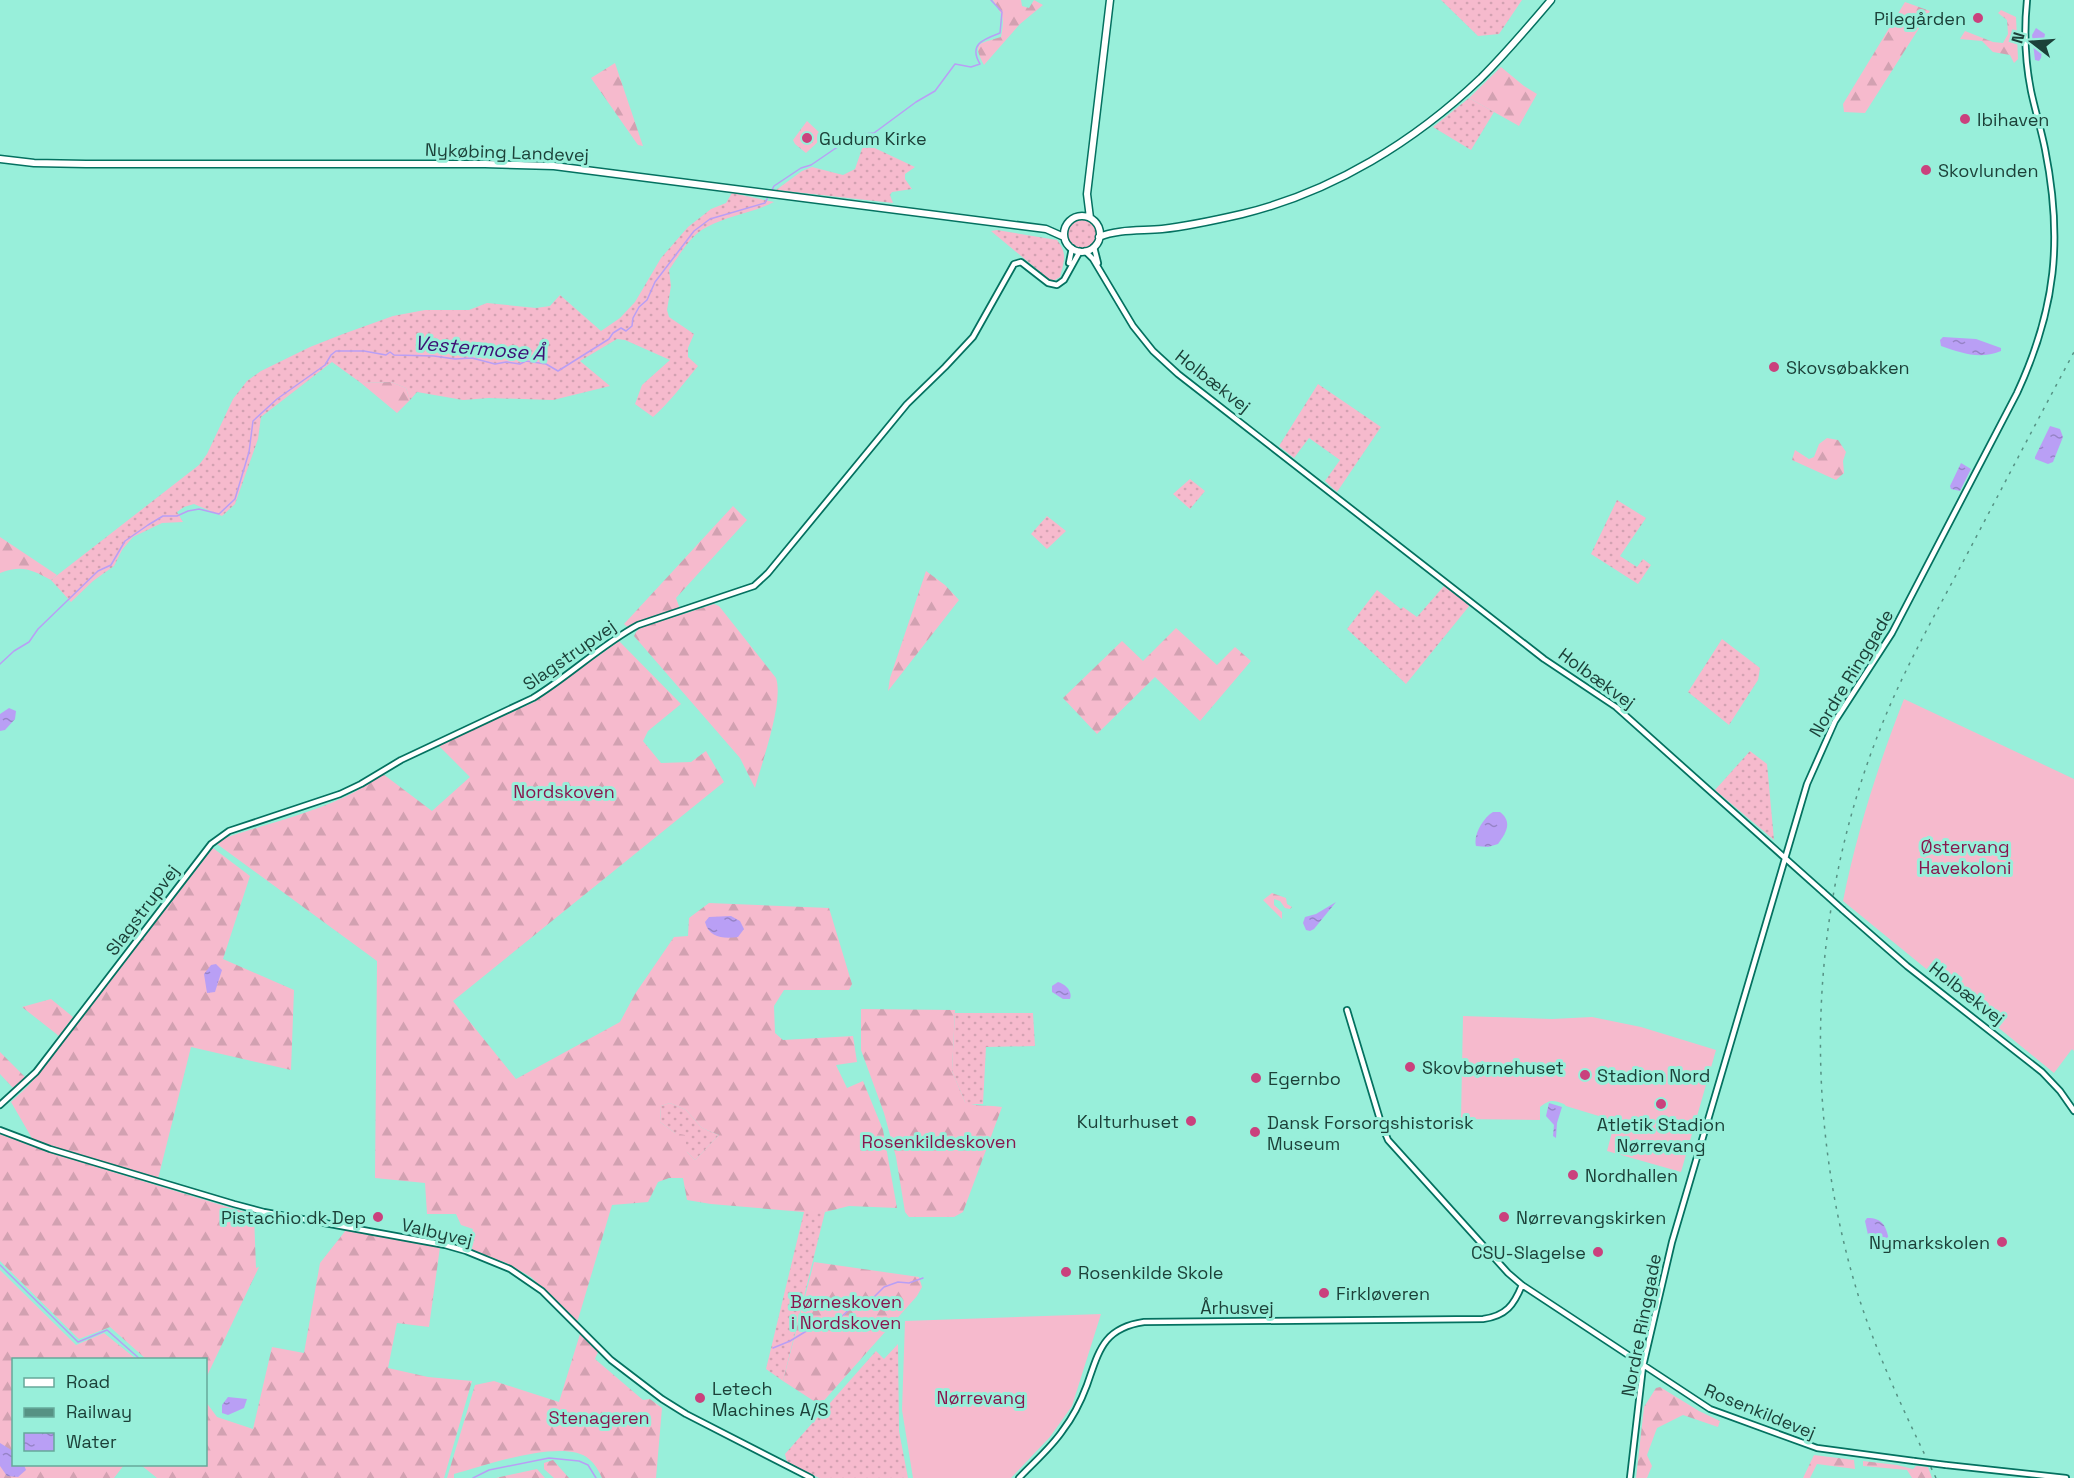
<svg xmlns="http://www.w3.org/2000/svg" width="2074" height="1478" viewBox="0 0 2074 1478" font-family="'Space Grotesk',sans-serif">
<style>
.grass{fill:url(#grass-dots)}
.forest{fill:url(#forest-firs);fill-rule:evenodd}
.cemetery{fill:url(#cemetery-stones)}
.garden{fill:#f6bacd}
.water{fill:url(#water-ripples)}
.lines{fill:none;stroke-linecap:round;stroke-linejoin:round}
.stream{stroke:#b99ff5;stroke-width:1.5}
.minor-casing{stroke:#047160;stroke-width:8}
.major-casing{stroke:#047160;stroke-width:9}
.minor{stroke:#fff;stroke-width:4.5}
.major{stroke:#fff;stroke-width:6}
.rail{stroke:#569284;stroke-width:1.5;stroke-dasharray:3 6;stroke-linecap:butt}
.minor-bridge-casing{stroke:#047160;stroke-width:8;stroke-linecap:butt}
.minor-bridge{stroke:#fff;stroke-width:4.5}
.poi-dot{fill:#ca417d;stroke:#98efda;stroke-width:2}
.labels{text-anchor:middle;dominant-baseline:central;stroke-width:6;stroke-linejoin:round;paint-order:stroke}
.poi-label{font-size:18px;fill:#1c4139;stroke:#98efda;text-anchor:start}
.street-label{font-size:18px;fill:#1c4139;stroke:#98efda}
.park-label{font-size:18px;fill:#88174e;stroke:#98efda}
.water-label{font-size:20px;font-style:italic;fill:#3e1074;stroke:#98efda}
</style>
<defs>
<pattern id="grass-dots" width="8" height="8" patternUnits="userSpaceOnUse" patternTransform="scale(1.5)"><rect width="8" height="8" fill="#f6bacd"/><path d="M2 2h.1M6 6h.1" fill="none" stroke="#d2a1b1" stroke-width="1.8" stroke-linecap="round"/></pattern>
<pattern id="forest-firs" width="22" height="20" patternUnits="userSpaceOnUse" patternTransform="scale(1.5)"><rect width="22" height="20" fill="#f6bacd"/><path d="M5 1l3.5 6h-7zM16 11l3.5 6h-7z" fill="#d2a1b1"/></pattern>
<pattern id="cemetery-stones" width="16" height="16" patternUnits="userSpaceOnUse" patternTransform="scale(1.5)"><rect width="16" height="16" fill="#f6bacd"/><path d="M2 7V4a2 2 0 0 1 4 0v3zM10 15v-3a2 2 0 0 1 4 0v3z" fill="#d2a1b1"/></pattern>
<pattern id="water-ripples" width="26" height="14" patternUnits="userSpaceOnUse" patternTransform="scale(1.5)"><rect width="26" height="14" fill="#b99ff5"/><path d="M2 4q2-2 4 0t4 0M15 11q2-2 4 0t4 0" fill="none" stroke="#9683c7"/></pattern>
</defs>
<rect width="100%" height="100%" fill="#98efda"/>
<path class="grass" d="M1441 0H1522L1499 34 1478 36Z
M1469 98 1494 112 1471 150 1433 127Z
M864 143 915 167 905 174V179L912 189 892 192 890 195 893 203 776 190 802 171 812 167 843 175 855 169Z
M732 193 774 202C753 213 727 216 707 227 691 234 679 256 669 270L671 286 667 310 669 317 694 334 688 348V357L698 366C683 384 670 402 653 417L635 404 642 385 670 360 625 340 617 339 580 361 610 386 553 400 489 398 463 400 417 392 410 400 406 388 391 382 361 383 332 362 261 417 258 439 235 504 222 516 194 504 184 507 177 512 183 522 162 523 133 537 122 550 114 566 93 581 71 602 51 580 199 465 207 454 233 399 247 381 261 371 310 347 343 334 393 316 425 310H469L487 303 536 308 550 306 560 295 601 331 620 318 635 302 661 258 688 227 711 209 726 203Z
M1067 234a15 15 0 1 1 30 0a15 15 0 1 1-30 0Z
M997 230 1057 240C1068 254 1064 261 1060 277L1053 281 1050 280 991 231Z
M1318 384 1381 427 1337 492 1325 481 1340 460 1309 438 1294 458 1279 446Z
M1190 479 1205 491 1190 509 1173 494Z
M1617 500 1646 518 1620 556 1637 567 1643 559 1651 565 1638 584 1591 554Z
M1047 516 1066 531 1047 549 1031 534Z
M1444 586 1470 605 1406 684 1347 629 1377 590 1401 609 1403 607 1417 617Z
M1722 639 1760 668 1758 680 1729 725 1688 692Z
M1750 751 1767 764 1774 840 1715 790Z
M955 1013H1033L1035 1046 986 1047 983 1104H968L965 1102 952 1071Z
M670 1103 686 1110 702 1128 719 1135 695 1160 687 1152 675 1133 660 1122 661 1106Z
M804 1212H825L783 1381 766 1369Z
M898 1344 899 1431 908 1478H819L787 1462 785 1454 876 1351 884 1359Z"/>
<path class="forest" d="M993 0H1021L1022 6 1029 8 1034 0 1043 5 1020 24 984 65C971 41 980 44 1001 37 1005 14 1003 18 993 0Z
M1905 2 1930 11 1865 113 1844 112 1843 104Z
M2001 10 2016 17 2018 59 2014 63 2010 55 1993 52 1982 41 1960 39 1965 31 1993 42 2003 43 2008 34 2007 20 1998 13Z
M615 63 643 146 638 145 591 78Z
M1501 67 1524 86 1537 94 1519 126 1469 98Z
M391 382 406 388 410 400 397 413 361 383Z
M1827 438 1838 440 1846 452 1843 461 1844 473 1836 480 1792 460 1795 450 1809 459 1814 457 1819 444Z
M733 506 747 520 676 598 680 609 629 628 624 624Z
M0 537 57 575 51 580C30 569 22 565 0 573Z
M926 571 945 585 959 600 888 691 890 678Z
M714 604 719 606 776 678C784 702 762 762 755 788L740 758 634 636 636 632 640 628Z
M1176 628 1217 665 1235 647 1251 661 1200 721 1155 677 1097 734 1063 698 1122 641 1143 661Z
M619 641 681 704 648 731 643 741 661 763 691 762 706 751 724 782 453 1001 516 1079 620 1022 635 994 674 937 688 936 689 918 709 903 829 908 852 984 849 990H784L774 1006 775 1033 783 1040 853 1036 857 1062 836 1065 847 1088 863 1081 883 1130 897 1208 849 1206 825 1212H804L711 1204 687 1200 683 1178H669L658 1182 648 1202 612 1205 577 1323 531 1277 506 1263 467 1248 473 1229 461 1225 456 1214H427L425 1183 375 1178 377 961 217 844 222 839C276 820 337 809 383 774L432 811 470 777 438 745 534 702ZM670 1103 686 1110 702 1128 719 1135 695 1160 687 1152 685 1135 675 1133 660 1122 661 1106Z
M213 848 250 876 223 959 294 990 291 1070 191 1047 158 1179 33 1140 11 1102 29 1085 40 1071Z
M1272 893 1286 898 1287 904 1292 907 1290 909 1285 908 1280 901 1274 899V905L1282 912V919L1263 900Z
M51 999 73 1017 59 1036 22 1007Z
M861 1009 955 1010 952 1071 965 1102C975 1107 991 1105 1002 1107L963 1212 954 1217H909L905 1212 896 1157 884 1113 861 1050Z
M0 1052 26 1078 14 1089 0 1074Z
M0 1134 48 1152 254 1215 256 1268 259 1267 206 1378V1360L146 1359 110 1327 79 1339 0 1261Z
M346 1230 440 1247 429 1327 397 1323 388 1368 428 1377 472 1381 444 1478H157L141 1465 206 1464V1402L217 1417 253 1429 272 1347 304 1353 320 1263Z
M814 1262 919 1277 922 1287 917 1296 820 1405 783 1381Z
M0 1270 76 1345 104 1333 136 1359 14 1360V1464L124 1465 114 1478H0Z
M580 1334 598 1352 595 1359 643 1400 650 1399 662 1408 656 1478H602C599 1471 595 1464 589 1459 565 1437 483 1466 454 1474V1478H447L475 1385 494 1381 559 1402Z
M1660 1387 1699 1411 1720 1421 1718 1427 1683 1415 1657 1428 1647 1455 1652 1466 1647 1478H1636L1644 1407 1656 1388Z
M1814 1455 1854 1460 1855 1469 1817 1464 1810 1478H1803Z
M553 1460 569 1478H554L544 1469V1463Z
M1863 1461 1897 1465 1913 1469 1916 1466 1928 1467 1932 1478H1912L1907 1470 1863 1466Z
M537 1469 545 1478H496L500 1477Z"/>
<path class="cemetery" d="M807 121 821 134 820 140 806 153 795 144 793 140Z"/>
<path class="garden" d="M1904 699 2074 779V1051L2072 1049 2054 1073 1843 901C1857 832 1878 765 1904 699Z
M1463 1016 1552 1019 1592 1017 1641 1027 1716 1050 1681 1172 1607 1151 1615 1121 1566 1106 1564 1104C1553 1100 1550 1099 1540 1107V1120L1461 1119Z
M1101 1314 1072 1406 1050 1437 1011 1478H913L902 1410 905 1321Z"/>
<path class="water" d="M2036 28 2045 34 2041 58 2039 61 2035 60 2032 35Z
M1943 337 1976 339 2001 348V351C1979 360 1962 353 1941 346L1940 340Z
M2050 426 2060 429 2063 437 2053 462 2048 464 2035 459V457Z
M1961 463 1971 469 1960 491 1951 489 1950 486Z
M9 708 16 711 15 719 5 730 0 731V714Z
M1493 812H1500C1513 822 1506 833 1498 844L1488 847 1476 846C1473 835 1483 818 1493 812Z
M1336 902 1314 929 1310 931 1306 930 1303 923 1305 917 1316 914Z
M731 916 740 921 744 929 738 937C724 939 709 938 705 922L709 917Z
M216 964 222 970 215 992 207 993 204 974 211 965Z
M1058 982C1065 984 1073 991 1070 999H1063L1052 992V986Z
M1549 1103 1562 1107 1557 1123 1556 1138 1553 1136 1554 1125 1546 1116Z
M1867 1218C1883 1218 1886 1226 1889 1240L1887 1242 1870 1244 1865 1221Z
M228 1397 247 1399 244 1408 228 1415 222 1413V1405Z
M0 1443 13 1451 14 1464 24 1465 26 1470 18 1477 7 1476 0 1466Z"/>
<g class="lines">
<path class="stream" d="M772 190 774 186 801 168 811 165 836 148 864 134 874 133 916 102 935 91 955 64 971 67 980 64C968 44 984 39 1000 33L1002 12 991 0
M0 664 14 651 29 642 38 629 98 571 111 565 125 541 148 525 163 516H177L188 511 199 509 219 514 235 499 249 452 253 421 277 399 325 365 331 355 336 351H364L386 355 390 352 394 355 434 356 455 359 472 358 495 364 506 362 520 364 526 361 546 364 558 371 609 339 613 333 621 328 626 331 632 326 633 318 639 307 647 300 655 282 694 231 710 219 765 203 768 197
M0 1265 78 1342 107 1330 141 1360
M874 1297 884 1287 898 1282 909 1283 923 1278
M773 1348 790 1341 813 1327 840 1318 853 1306 861 1303
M473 1478 489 1470 549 1458 579 1461 588 1465 596 1478"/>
<defs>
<path id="minor" d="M1094 247 1098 263
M1085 251 1093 259 1133 326 1153 351 1178 374 1544 659 1616 707 1823 892
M1069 263 1072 248
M1843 910 1907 966 2042 1072 2060 1091 2074 1111
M1347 1010 1381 1123 1388 1140 1508 1273 1522 1285 1710 1409 1817 1448 1914 1461
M0 1105 36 1072 211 844 229 831 340 794 361 784 401 760 533 698C569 676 601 645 638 625L754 586 768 573 907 404 945 367 973 337 1014 264 1021 262 1048 283 1057 285 1064 280 1080 251
M0 1130 50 1149 234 1204 264 1212 445 1245 466 1251 510 1269 542 1291 611 1360 662 1399 686 1414 811 1478
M1946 1465 2066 1478
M1019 1478C1034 1462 1051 1448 1063 1430 1073 1417 1081 1401 1087 1385 1099 1351 1103 1328 1144 1322L1483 1319C1506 1316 1514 1305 1522 1285
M1630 1478 1643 1366 1672 1242 1807 784 1835 721 1892 633 2017 393C2056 309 2063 239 2045 149 2041 129 2035 110 2031 91 2025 61 2024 30 2027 0"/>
<path id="major" d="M0 159 34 163 86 164H485L554 166 1046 229 1064 237
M1064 234a18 18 0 1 1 36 0a18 18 0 1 1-36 0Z
M1090 218 1087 194 1110 0
M1099 237C1118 229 1142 231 1162 229 1189 226 1216 220 1242 214 1333 192 1415 141 1481 78 1506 53 1529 26 1551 0"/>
</defs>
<use href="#minor" class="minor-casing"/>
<use href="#major" class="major-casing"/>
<use href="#minor" class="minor"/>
<use href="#major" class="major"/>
<path class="rail" d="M1936 1478C1908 1420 1880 1362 1860 1301 1801 1114 1808 909 1881 727 1904 669 1935 615 1964 560 2001 490 2037 421 2074 352"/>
<defs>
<path id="minor-bridge" d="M1823 892 1843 910
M1914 1461 1946 1465"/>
</defs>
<use href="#minor-bridge" class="minor-bridge-casing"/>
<use href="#minor-bridge" class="minor-bridge"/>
</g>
<g class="poi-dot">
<circle cx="1978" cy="18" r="6"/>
<circle cx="1965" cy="119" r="6"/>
<circle cx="807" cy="138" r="6"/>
<circle cx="1926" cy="170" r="6"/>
<circle cx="1774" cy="367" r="6"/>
<circle cx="1410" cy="1067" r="6"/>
<circle cx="1585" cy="1075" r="6"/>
<circle cx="1256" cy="1078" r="6"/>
<circle cx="1661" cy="1104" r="6"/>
<circle cx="1191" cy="1121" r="6"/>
<circle cx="1255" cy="1132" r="6"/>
<circle cx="1573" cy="1175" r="6"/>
<circle cx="378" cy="1217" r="6"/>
<circle cx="1504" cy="1217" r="6"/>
<circle cx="2002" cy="1242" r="6"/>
<circle cx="1598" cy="1252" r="6"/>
<circle cx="1066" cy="1272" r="6"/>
<circle cx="1324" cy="1293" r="6"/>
<circle cx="700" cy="1398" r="6"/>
</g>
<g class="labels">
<g class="poi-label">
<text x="1966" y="18" text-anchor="end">Pilegården</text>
<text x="1977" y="119">Ibihaven</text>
<text x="819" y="138">Gudum Kirke</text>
<text x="1938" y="170">Skovlunden</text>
<text x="1786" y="367">Skovsøbakken</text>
<text x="1422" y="1067">Skovbørnehuset</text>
<text x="1597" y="1075">Stadion Nord</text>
<text x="1268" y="1078">Egernbo</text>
<text x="1179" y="1121" text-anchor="end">Kulturhuset</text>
<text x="1267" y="1122">Dansk Forsorgshistorisk<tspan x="1267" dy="21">Museum</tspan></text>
<text x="1661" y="1124" text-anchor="middle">Atletik Stadion<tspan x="1661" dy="21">Nørrevang</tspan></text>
<text x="1585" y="1175">Nordhallen</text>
<text x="366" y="1217" text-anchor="end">Pistachio dk Dep</text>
<text x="1516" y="1217">Nørrevangskirken</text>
<text x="1990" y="1242" text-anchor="end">Nymarkskolen</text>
<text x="1586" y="1252" text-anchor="end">CSU-Slagelse</text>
<text x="1078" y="1272">Rosenkilde Skole</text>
<text x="1336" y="1293">Firkløveren</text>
<text x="712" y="1388">Letech<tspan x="712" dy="21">Machines A/S</tspan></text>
</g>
<g class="street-label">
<text transform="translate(507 152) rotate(2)">Nykøbing Landevej</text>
<text transform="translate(1213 381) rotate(38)">Holbækvej</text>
<text transform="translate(569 655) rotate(-35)">Slagstrupvej</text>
<text transform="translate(1851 673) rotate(-59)">Nordre Ringgade</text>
<text transform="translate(1597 678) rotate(36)">Holbækvej</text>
<text transform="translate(142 910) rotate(-53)">Slagstrupvej</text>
<text transform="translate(1967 993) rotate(38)">Holbækvej</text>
<text transform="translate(437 1232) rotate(13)">Valbyvej</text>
<text x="1237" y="1307">Århusvej</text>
<text transform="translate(1641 1325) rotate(-79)">Nordre Ringgade</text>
<text transform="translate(1760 1411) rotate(22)">Rosenkildevej</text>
</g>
<g class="park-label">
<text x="564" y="791">Nordskoven</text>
<text x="1965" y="846">Østervang<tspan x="1965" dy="21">Havekoloni</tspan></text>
<text x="939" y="1141">Rosenkildeskoven</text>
<text x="846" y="1301">Børneskoven<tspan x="846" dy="21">i Nordskoven</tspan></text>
<text x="981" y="1397">Nørrevang</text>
<text x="599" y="1417">Stenageren</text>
</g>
<g class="water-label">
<text transform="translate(480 348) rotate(5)">Vestermose Å</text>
</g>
</g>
<rect x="12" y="1358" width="195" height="108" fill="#98efda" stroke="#66a99a" stroke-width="1.5"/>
<rect x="24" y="1378" width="30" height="9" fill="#ffffff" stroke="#66a99a" stroke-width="1.5"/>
<text x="66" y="1388" font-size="18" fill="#1c4139">Road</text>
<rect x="24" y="1408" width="30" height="9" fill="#569284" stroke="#66a99a" stroke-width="1.5"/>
<text x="66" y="1418" font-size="18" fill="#1c4139">Railway</text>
<rect x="24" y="1433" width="30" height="18" fill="url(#water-ripples)" stroke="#66a99a" stroke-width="1.5"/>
<text x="66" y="1448" font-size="18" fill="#1c4139">Water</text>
<g transform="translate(2032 42) rotate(287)" stroke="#98efda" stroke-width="4.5" paint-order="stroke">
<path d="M0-4.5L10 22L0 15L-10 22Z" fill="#1c4139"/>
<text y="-9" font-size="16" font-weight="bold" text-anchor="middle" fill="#1c4139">N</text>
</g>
</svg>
